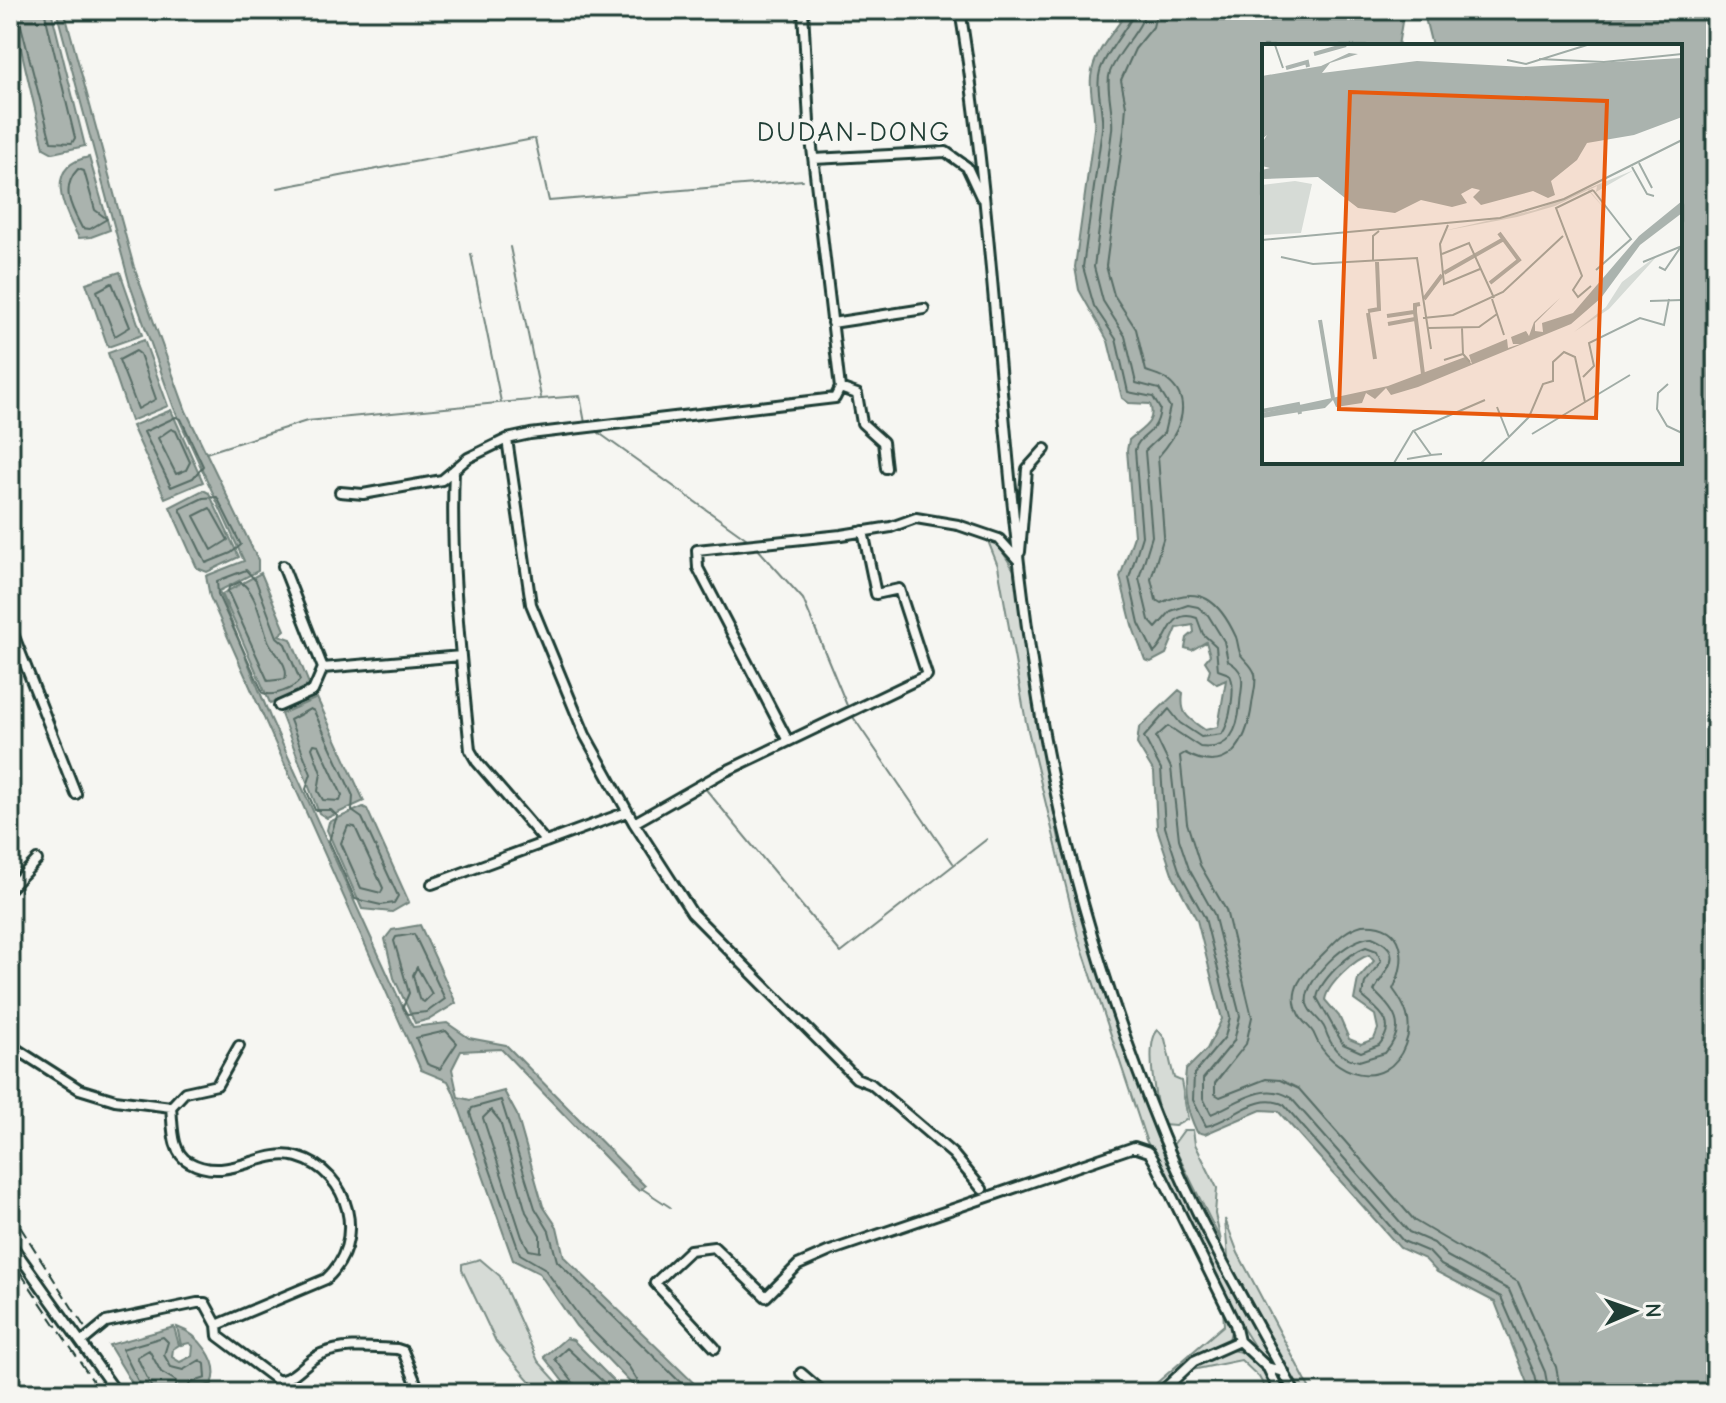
<svg xmlns="http://www.w3.org/2000/svg" width="1726" height="1403" viewBox="0 0 1726 1403" font-family="'Comic Neue',sans-serif">
<style>
.green{fill:#d6dbd6;stroke:#7a8c85;stroke-width:2}
.water{fill:#aab3ae;stroke:#72847d;stroke-width:2;fill-rule:evenodd}
.lines{fill:none;stroke-linecap:round;stroke-linejoin:round}
.shore{stroke:#576c65;stroke-width:2}
.stream{stroke:#72847d;stroke-width:2}
.minor-casing{stroke:#1f3d34;stroke-width:14}
.minor{stroke:#f6f6f2;stroke-width:8}
.rail{stroke:#1f3d34;stroke-width:2;stroke-dasharray:12 6;stroke-linecap:butt}
.labels{text-anchor:middle;dominant-baseline:central;stroke-width:7;stroke-linejoin:round;paint-order:stroke}
.quarter-label{font-size:28px;letter-spacing:2px;fill:#1f3d34;stroke:#f6f6f2}
.inset-river{fill:none;stroke:#aab3ae;stroke-width:4}
.inset-road{fill:none;stroke:#a0aca6;stroke-width:2}
.view{fill:#e8590c;fill-opacity:0.15;stroke:#e8590c;stroke-width:4}
.inset-edge{fill:none;stroke:#1f3d34;stroke-width:4}
</style>
<rect width="100%" height="100%" fill="#f6f6f2"/>
<filter id="ink" filterUnits="userSpaceOnUse"><feTurbulence type="fractalNoise" baseFrequency=".0125" numOctaves="2"/><feDisplacementMap in="SourceGraphic" scale="16" xChannelSelector="R" yChannelSelector="G"/><feConvolveMatrix kernelMatrix="1 2 1 2 8 2 1 2 1" color-interpolation-filters="sRGB"/></filter>
<g filter="url(#ink)">
<path class="green" d="M986 536 997 543 1014 570 1034 711 1059 839 1118 1029 1185 1196 1273 1366 1254 1346 1237 1319 1146 1140 1078 936 1026 722 998 566Z
M1158 1030 1165 1039 1174 1078 1181 1081 1188 1119 1175 1126 1163 1125C1156 1107 1144 1043 1158 1030Z
M1184 1130H1193L1195 1144 1217 1188 1215 1214 1221 1241 1173 1145Z
M1225 1219 1238 1253 1312 1393H1300L1228 1259Z
M480 1259 500 1276 538 1361 567 1393H540L496 1342 462 1270V1264Z
M1223 1310 1233 1323 1229 1340 1205 1350 1155 1393H1145L1224 1325Z
M1230 1350C1257 1352 1267 1371 1278 1393H1268L1259 1377 1241 1360 1192 1370 1206 1358Z"/>
<path class="water" d="M12 10H51L85 146 53 153 44 148Z
M56 10H64L134 267 186 411 258 560V571L219 591 270 717 404 1010 413 1027 447 1023 469 1038 506 1045 645 1186 639 1191 627 1180 501 1049 461 1051 452 1069 458 1097 470 1100 504 1091 517 1115 543 1206 557 1227 564 1257 704 1393H640L576 1326 539 1273 513 1260 453 1091 448 1081 421 1070 414 1054 210 597 206 576 244 561 174 408 130 285Z
M1128 10H1404L1398 46H1264V462H1680V46H1432L1423 10H1716V1393H1531L1495 1302 1437 1272 1425 1259 1400 1248 1278 1111 1261 1110 1205 1134 1197 1132C1187 1111 1183 1093 1186 1070L1207 1049 1222 1019 1197 920 1173 876 1157 828 1154 772 1137 744 1139 728 1179 690 1183 693C1180 715 1188 718 1205 730L1218 727 1226 680 1217 684 1208 677 1210 669 1205 661 1210 655 1206 642 1192 650 1185 648 1187 638 1194 632 1193 625 1177 628 1166 654 1151 662 1145 660 1132 625 1120 577 1134 536 1127 450 1129 440C1141 429 1157 423 1150 404L1129 403 1122 398 1108 341 1079 290 1075 267 1094 129C1096 111 1089 94 1091 77 1094 50 1115 32 1128 10ZM1369 955 1374 961 1358 979 1354 1000 1375 1015 1378 1029 1374 1039 1361 1044 1349 1039 1339 1016 1325 1000C1327 985 1355 959 1369 955Z
M89 157 110 230 91 237 79 238C63 209 43 166 89 157Z
M120 272 142 335 108 347 86 283Z
M144 340 168 406 131 421 108 353Z
M171 410 203 482 165 498 132 426Z
M203 490 209 493 239 557 207 572 197 568 170 507Z
M261 573 285 630 279 635 291 639 309 684 294 695 270 703 222 594Z
M317 698 364 801 327 818 319 813 281 714Z
M363 807 367 809 409 902 392 912 362 909 327 830 329 822Z
M420 925 456 1003 430 1019 415 1023 394 978 385 939 392 930Z
M174 1327 179 1345 173 1349 172 1357 180 1362 192 1356 193 1346 189 1343 181 1345 177 1327C198 1334 222 1362 212 1384L187 1392 138 1393 109 1345Z
M566 1338 573 1340 626 1393H572L544 1357Z"/>
<g class="lines">
<path class="shore" d="M17 10 51 142 72 143 75 138 44 10
M1135 10C1133 22 1106 51 1100 71 1095 89 1104 110 1102 129L1083 267 1094 306 1116 339 1128 392 1153 397 1160 409C1157 437 1139 433 1135 450L1142 536 1129 578 1139 623 1154 653C1169 641 1169 607 1197 618L1203 634 1216 646 1218 670 1229 674C1237 684 1230 723 1222 734L1201 737 1180 723 1169 709 1144 737 1161 769 1165 827 1180 873 1205 918 1230 1017 1225 1037 1194 1074 1193 1100 1206 1126C1232 1121 1257 1091 1284 1105L1403 1241 1429 1252 1441 1265 1501 1297 1535 1375 1539 1393
M1145 10C1144 27 1118 51 1110 72 1105 86 1114 113 1112 130L1094 267 1103 301 1125 336 1136 383 1159 389 1170 407 1164 433 1145 451 1152 536 1139 578 1149 620 1156 628 1171 611 1188 605 1198 607 1208 615 1224 641 1228 661C1249 673 1241 685 1240 704 1238 730 1230 751 1200 747L1168 726 1156 737 1171 768 1179 839 1189 869 1214 914 1240 1016 1234 1041 1203 1079V1098L1211 1114C1236 1104 1264 1080 1291 1098L1409 1232 1434 1243 1447 1256 1509 1290 1545 1372 1549 1393
M1157 10 1153 27 1135 49 1121 80 1126 106 1124 131 1106 266 1114 295 1136 329 1146 371C1153 374 1162 375 1168 381 1197 404 1175 438 1158 457L1164 536 1151 579 1156 600 1161 603C1200 584 1219 600 1236 637 1238 642 1238 650 1241 655 1246 662 1252 665 1255 674 1257 685 1253 694 1252 705 1247 742 1229 777 1185 753L1180 756 1187 823 1200 865 1226 910 1252 1017 1246 1044 1215 1083V1094L1220 1097 1266 1079 1280 1080 1299 1089 1415 1221 1518 1282 1556 1367 1561 1393
M78 169 84 171 95 210 107 219 90 229 82 228C71 207 60 188 78 169Z
M112 283 130 327 115 336 97 291Z
M136 351 140 354 156 399 138 409 119 360Z
M176 417 181 419 203 466 193 478 171 487 144 432Z
M171 429 176 431 190 462 186 470 176 474 158 438Z
M217 497 241 545 231 553 206 563 180 509 203 498Z
M210 508 228 540 212 550 194 516Z
M246 570 256 581 277 637 285 644 300 680C294 689 273 697 263 693L218 595 217 581Z
M240 582C257 591 261 623 268 640 273 653 290 664 285 679L268 681 228 592 229 587Z
M310 709 314 711 353 796 352 811 362 818 398 896 394 903 381 905 355 899 329 841 337 816 331 810H315L306 789 311 774 290 720Z
M314 744 319 745 342 795 340 801 323 800 318 791 321 773 312 748Z
M348 826 355 827 383 888 381 893 361 888 341 843Z
M1362 925C1406 922 1408 960 1393 989 1405 1005 1414 1023 1405 1045 1387 1093 1331 1077 1314 1034 1311 1027 1303 1023 1299 1015 1285 988 1307 970 1324 953 1337 940 1344 930 1362 925Z
M414 934 445 999 427 1012 407 1014 403 1007 409 993 394 941 396 937Z
M1372 937C1409 952 1384 971 1374 991 1393 1010 1409 1026 1385 1053L1359 1061C1339 1058 1331 1047 1325 1029 1321 1019 1310 1015 1307 1004 1302 980 1350 936 1372 937Z
M1366 947 1377 951 1381 961 1365 983 1362 996C1377 1010 1399 1022 1379 1045L1361 1052 1343 1044 1317 998C1320 980 1349 953 1366 947Z
M417 967 432 994 424 1002 419 999 413 975Z
M446 1031 457 1043 440 1069 427 1064 416 1038Z
M491 1110 500 1121 526 1212 540 1235V1252L529 1250 522 1237 483 1118Z
M144 1393 122 1349 163 1337 168 1342 164 1355 171 1367 183 1370 200 1360 205 1364 206 1378 190 1383 186 1393
M154 1393 137 1357 149 1350 161 1372 176 1381V1393
M577 1393 576 1386 555 1359 567 1348 615 1393
M645 1393 629 1367 582 1320 544 1268 520 1254 470 1113 472 1108 501 1100 535 1208 549 1231 557 1261 691 1393"/>
<path class="stream" d="M535 139 549 201 803 180
M278 188 533 139
M510 247 541 397
M471 254 501 402
M599 433 750 541
M206 453 307 421 541 399 580 396 585 423
M757 548 803 599 848 708
M851 714 953 863
M704 787 841 953 987 839
M641 1188 670 1207"/>
<defs>
<path id="minor" d="M960 10C1002 267 1000 529 1054 785 1079 904 1117 1023 1163 1136 1199 1225 1249 1309 1295 1393
M814 159 946 152 967 167 981 197
M832 323 924 309
M840 388 857 394 862 423 883 442 886 468
M507 439 531 604 585 735 634 823 692 913 856 1078 871 1084 953 1154 982 1189
M454 470C450 563 461 657 470 750L477 762 546 842
M340 492 363 494 442 480 468 458 507 439 530 434 835 398 840 388 809 122 803 10
M1020 552 1027 469 1045 449
M10 626 76 794
M323 668 461 656
M279 706 313 691 323 668 283 566
M788 741 698 568 697 550 841 535 891 527 916 518 958 525 999 539 1018 560
M634 823 720 774 927 675 899 589 876 594 863 531
M432 884 627 812
M10 888 37 860
M10 1045 79 1089 115 1100 171 1107C173 1125 171 1153 189 1162 228 1184 263 1147 297 1157 351 1172 367 1242 326 1279L217 1325 205 1303H197L106 1322 83 1341
M171 1107 185 1092 217 1085 239 1046
M10 1243 117 1393
M217 1325 218 1336 278 1381C297 1378 305 1361 321 1354 345 1344 372 1348 397 1349L403 1351 420 1393
M715 1348 655 1283 690 1250 714 1247 766 1297 798 1265 830 1251 1134 1147 1149 1152 1155 1162 1235 1324 1239 1341
M1268 1368 1280 1393
M801 1373 824 1393
M1160 1393 1194 1361 1239 1341 1267 1367 1284 1372"/>
</defs>
<use href="#minor" class="minor-casing"/>
<use href="#minor" class="minor"/>
<path class="rail" d="M10 1211 87 1331
M10 1257 101 1393"/>
</g>
</g>
<g class="labels">
<g class="quarter-label">
<text x="854" y="132">DUDAN-DONG</text>
</g>
</g>
<g transform="translate(1262 44)">
<rect width="420" height="420" fill="#f6f6f2"/>
<path d="M372 126 334 148 335 142 327 146 347 170 326 146 293 162 255 173 181 187 273 166ZM33 137 50 140 39 189 0 191V141ZM397 210 347 265 312 288 344 263 360 238Z" fill="#d6dbd6"/>
<path d="M87 9 96 10 68 19 60 29 155 17 262 23 420 14V73L372 91 325 99 315 116 289 137 293 151 286 154 271 147 219 161 211 153 218 146 210 144 199 150 205 159 190 163 159 156 133 169 96 164 56 133 0 135V126L8 124 0 122V99L5 91 0 95V32L59 22ZM420 157V169L378 201 339 254 309 280 156 343 129 351 124 344 113 355 104 349 100 359 74 363 71 356 63 364 0 374V369L126 342 203 313 210 320 207 311 245 295 246 304 258 300H251L249 293 264 287 267 292 272 278 298 254 273 279V287L281 288 280 279 311 269 377 192Z" fill="#aab3ae"/>
<path class="inset-river" d="M52 10 84 1M24 24 45 18 46 23M182 229 240 196M228 239 257 216 237 189M162 255 180 231M158 260 153 261V268L161 330M106 267 117 265 115 218M106 269 113 315M125 272 152 268M58 276 71 354M126 280 153 275M0 367 36 360 38 370"/>
<path class="inset-road" d="M13 1 21 24M277 15 342 18 420 10M245 16 264 20 325 1M377 119 390 144M370 123 385 150 392 152M331 146 369 195 334 226M186 181 178 200 182 240 218 225M0 196 238 174 302 155 420 96M180 210 207 199 232 254M19 213 51 220 155 214 169 305M111 216V192L117 187M381 218 420 202M397 223 403 226 418 204M329 242 316 253 311 246 320 232 294 164 331 146M230 255 242 291M388 257 420 256M161 274 191 271 241 248 301 192M166 284 217 283 235 270M200 284 201 310M182 316 201 310 208 318M321 333 332 322 327 299 378 274 402 281 407 255M406 340 396 349 395 365 405 382 420 389M235 363 247 393 267 373 281 340 291 337V318L302 308 313 313 323 358M152 387 169 411 180 410M270 390 368 331M145 415 169 411M132 419 151 387 223 356M219 419 246 394"/>
<path class="view" d="M88 48 345 57 334 374 77 365Z"/>
<rect width="420" height="420" class="inset-edge"/>
</g>
<rect width="1726" height="1403" fill="none" stroke="#f6f6f2" stroke-width="40"/>
<rect x="20" y="20" width="1686" height="1363" fill="none" stroke="#1f3d34" stroke-width="3" filter="url(#ink)"/>
<g transform="translate(1634 1311) rotate(88)" stroke="#f6f6f2" stroke-width="6" paint-order="stroke">
<path d="M0-6L14 30L0 20L-14 30Z" fill="#1f3d34"/>
<text y="-12" font-size="22" font-weight="bold" text-anchor="middle" fill="#1f3d34">N</text>
</g>
</svg>
